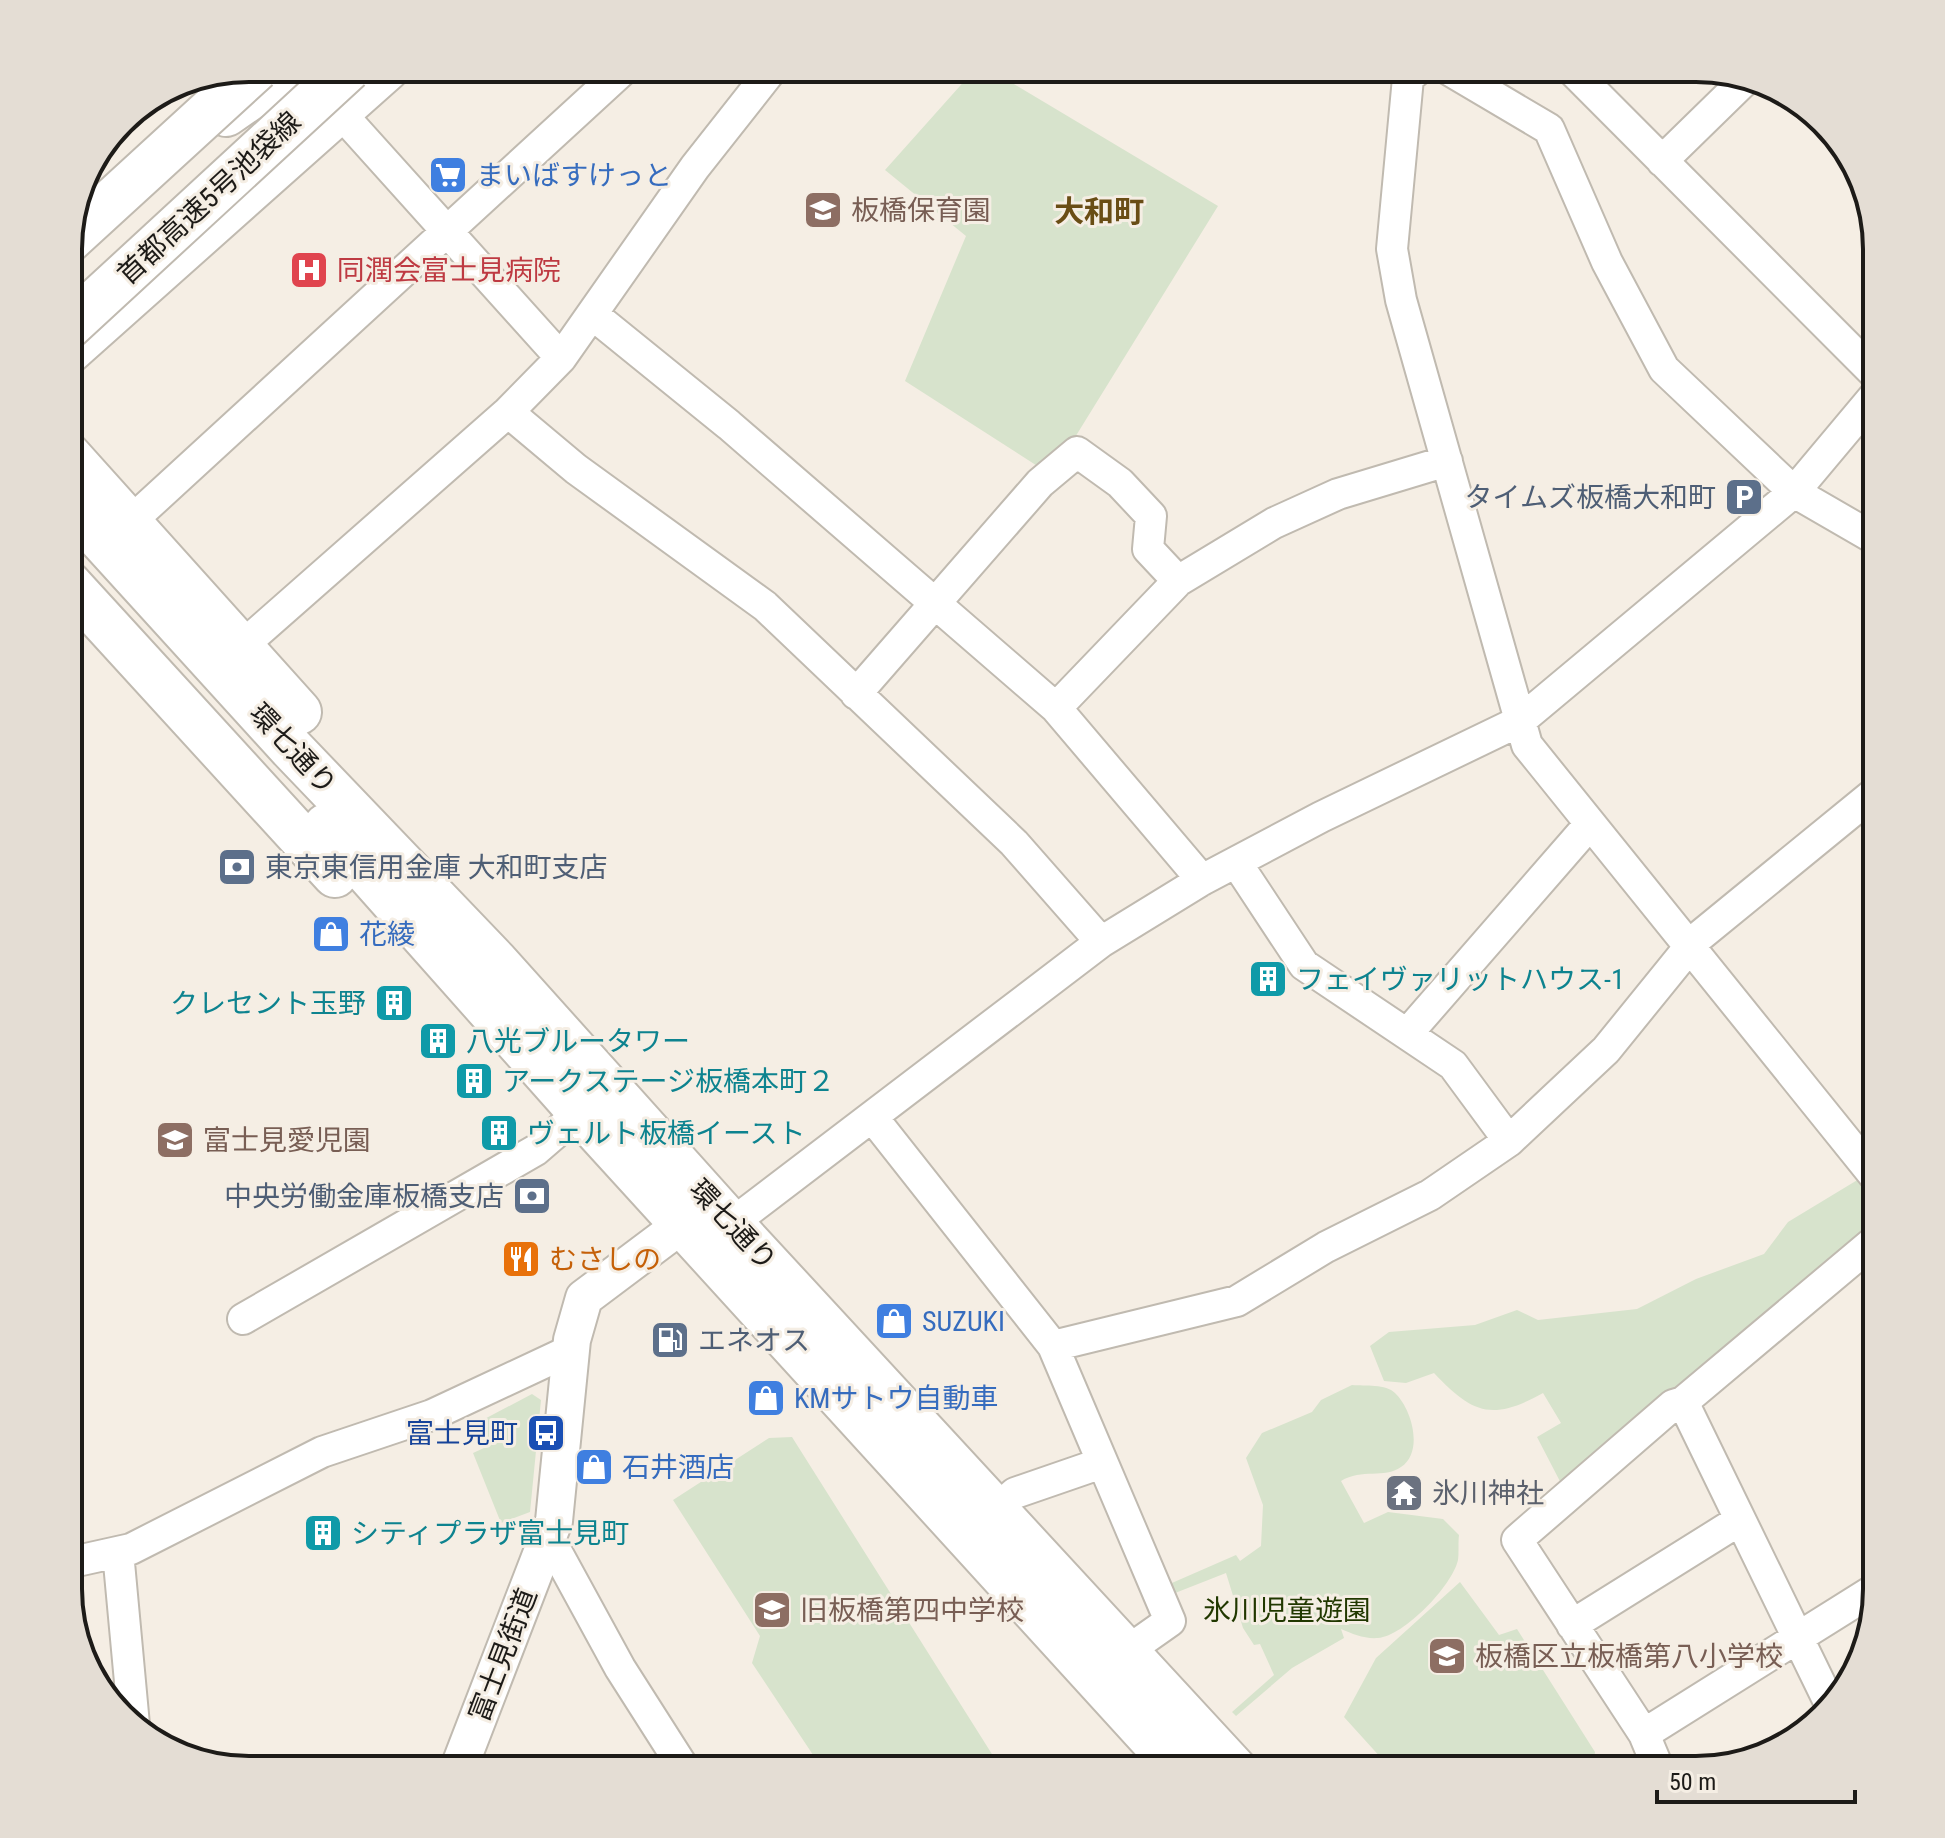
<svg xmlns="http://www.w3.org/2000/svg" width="1945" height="1838" viewBox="0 0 1945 1838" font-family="'Roboto Condensed','Noto Sans JP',sans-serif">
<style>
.green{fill:#d7e3cc}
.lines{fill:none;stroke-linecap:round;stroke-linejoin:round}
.minor-casing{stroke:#c0bab0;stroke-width:34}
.tertiary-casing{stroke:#c0bab0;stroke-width:40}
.primary-casing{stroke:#c0bab0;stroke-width:48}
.trunk-casing{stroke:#c0bab0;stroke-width:48}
.minor{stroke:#fff;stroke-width:30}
.tertiary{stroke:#fff;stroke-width:36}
.primary{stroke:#fff;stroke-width:44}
.trunk{stroke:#fff;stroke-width:44}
.motorway-bridge-casing{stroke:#c0bab0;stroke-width:48;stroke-linecap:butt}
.motorway-bridge{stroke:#fff;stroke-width:44}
.labels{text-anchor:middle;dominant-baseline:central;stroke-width:6;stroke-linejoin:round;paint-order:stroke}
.shop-label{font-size:28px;fill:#366cbe;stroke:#f5eee4;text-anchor:start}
.street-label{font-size:28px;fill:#1d1b18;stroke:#f5eee4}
.education-label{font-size:28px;fill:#785e54;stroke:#f5eee4;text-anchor:start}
.health-label{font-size:28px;fill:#be3a42;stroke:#f5eee4;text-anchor:start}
.service-label{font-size:28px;fill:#4e5e75;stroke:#f5eee4;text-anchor:end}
.culture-label{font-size:28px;fill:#0d838f;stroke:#f5eee4;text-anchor:start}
.food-label{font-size:28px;fill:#c56008;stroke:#f5eee4;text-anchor:start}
.transit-label{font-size:28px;fill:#164399;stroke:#f5eee4;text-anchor:end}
.worship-label{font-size:28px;fill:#5b616d;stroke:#f5eee4;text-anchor:start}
.park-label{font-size:28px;fill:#213800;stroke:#f5eee4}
.neighbourhood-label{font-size:30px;font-weight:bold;fill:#694d15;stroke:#f5eee4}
.rim{fill:none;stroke:#1d1b18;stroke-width:4}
</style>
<rect width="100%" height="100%" fill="#f5eee4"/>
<path class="green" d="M976 68H987L1218 206 1069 447 1042 469 905 381 966 236 885 170Z
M1864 1176 1877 1198V1226L1565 1491 1537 1437 1561 1423 1543 1393C1491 1422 1472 1413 1434 1373L1406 1383 1384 1381 1370 1346 1389 1332 1475 1325 1517 1310 1538 1320 1637 1309 1696 1279 1764 1254 1788 1222Z
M1352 1385C1365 1386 1386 1384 1395 1393 1412 1409 1424 1452 1401 1467 1384 1479 1362 1468 1341 1481L1364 1523 1388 1512 1443 1519 1459 1535C1458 1543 1459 1553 1458 1560 1452 1586 1404 1636 1378 1638 1364 1639 1353 1634 1341 1629L1344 1638 1292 1668 1236 1716 1232 1712 1274 1675 1260 1644 1254 1645 1243 1628 1226 1573 1170 1595 1165 1586 1236 1555 1240 1561 1261 1546 1263 1505 1246 1458 1262 1433 1312 1412 1321 1400Z
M532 1394 541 1400 530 1512 501 1523 473 1453 484 1448 475 1424Z
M792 1437 1002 1770H823L752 1663 760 1636 673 1500 769 1438Z
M1460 1582 1499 1635 1517 1629 1595 1752 1593 1770H1392L1344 1717 1376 1658Z"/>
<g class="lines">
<defs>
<path id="minor" d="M1420 68 1408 78 1392 249 1401 300 1527 745 1877 1179
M1446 68 1549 129 1607 262 1664 369 1794 492 1877 540
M1570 68 1877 376
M327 98 561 358
M1662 161 1747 78
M592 314 729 425 1056 708 1202 880
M508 412 576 469 765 606 1014 843 1101 942
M129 523 625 68
M241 647 508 412 561 358 695 167 773 68
M856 694 1040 483 1077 452 1120 483 1151 516 1148 549 1178 581
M1056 708 1178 581 1274 523 1338 494 1447 461
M1236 862 1304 965 1453 1065 1509 1141
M1407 1034 1589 825
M873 1118 1053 1346 1170 1621 1126 1652
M731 1224 1101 942 1202 880 1321 817 1520 721 1794 492 1877 393
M243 1319 536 1150 580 1112
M1053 1346 1237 1301 1326 1247 1430 1195 1509 1141 1606 1050 1696 939 1877 791
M1683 1402 1831 1706
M997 1509 1015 1493 1102 1463
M549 1538 620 1668 685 1770
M118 1552 134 1725
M68 1563 131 1549 322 1452 432 1415 571 1350
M1572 1625 1740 1520
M1644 1734 1877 1588
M1659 1770 1644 1734 1517 1540 1673 1405 1683 1402 1877 1239"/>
<path id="tertiary" d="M458 1770 554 1521 572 1340 584 1298 684 1223 710 1224"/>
<path id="primary" d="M68 455 299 712
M68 503 291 748 495 961 731 1224 1235 1770
M68 583 335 875
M326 826 580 1112 1180 1770"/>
<path id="trunk" d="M226 114 293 68
M68 352 387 68"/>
</defs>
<use href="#minor" class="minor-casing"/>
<use href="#tertiary" class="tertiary-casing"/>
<use href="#primary" class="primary-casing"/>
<use href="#trunk" class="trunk-casing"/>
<use href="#minor" class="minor"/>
<use href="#tertiary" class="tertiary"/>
<use href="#primary" class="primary"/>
<use href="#trunk" class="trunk"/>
<defs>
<path id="motorway-bridge" d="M68 241 257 68
M68 327 349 68"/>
</defs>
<use href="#motorway-bridge" class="motorway-bridge-casing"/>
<use href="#motorway-bridge" class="motorway-bridge"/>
</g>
<defs>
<symbol id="supermarket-square" viewBox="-11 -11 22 22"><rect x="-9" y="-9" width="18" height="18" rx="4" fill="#3f7fe0" stroke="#f5eee4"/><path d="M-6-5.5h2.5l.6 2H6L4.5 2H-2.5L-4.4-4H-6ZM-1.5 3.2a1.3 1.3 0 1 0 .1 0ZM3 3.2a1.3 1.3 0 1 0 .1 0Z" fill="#fff"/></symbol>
<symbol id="school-square" viewBox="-11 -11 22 22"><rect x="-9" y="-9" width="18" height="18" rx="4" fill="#8d6e63" stroke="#f5eee4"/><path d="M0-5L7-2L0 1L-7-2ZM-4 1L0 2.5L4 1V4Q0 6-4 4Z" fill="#fff"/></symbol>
<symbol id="hospital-square" viewBox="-11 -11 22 22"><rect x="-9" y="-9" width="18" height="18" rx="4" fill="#e0444e" stroke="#f5eee4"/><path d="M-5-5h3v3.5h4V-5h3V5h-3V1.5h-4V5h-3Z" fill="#fff"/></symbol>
<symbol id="parking-square" viewBox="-11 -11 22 22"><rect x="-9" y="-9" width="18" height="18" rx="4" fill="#5c6f8a" stroke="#f5eee4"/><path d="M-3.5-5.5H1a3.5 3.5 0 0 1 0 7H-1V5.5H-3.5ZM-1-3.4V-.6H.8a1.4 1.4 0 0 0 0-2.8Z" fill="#fff"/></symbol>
<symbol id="bank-square" viewBox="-11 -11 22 22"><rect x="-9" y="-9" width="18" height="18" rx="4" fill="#5c6f8a" stroke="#f5eee4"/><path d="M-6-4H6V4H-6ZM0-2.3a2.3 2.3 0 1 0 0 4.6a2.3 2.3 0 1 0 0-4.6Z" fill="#fff"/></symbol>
<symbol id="shop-square" viewBox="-11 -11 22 22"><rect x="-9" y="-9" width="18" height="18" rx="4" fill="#3f7fe0" stroke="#f5eee4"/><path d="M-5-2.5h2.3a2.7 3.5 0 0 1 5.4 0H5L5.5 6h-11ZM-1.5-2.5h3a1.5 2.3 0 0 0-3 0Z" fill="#fff"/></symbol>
<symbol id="building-square" viewBox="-11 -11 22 22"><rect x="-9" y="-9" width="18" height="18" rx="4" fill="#0f9aa8" stroke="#f5eee4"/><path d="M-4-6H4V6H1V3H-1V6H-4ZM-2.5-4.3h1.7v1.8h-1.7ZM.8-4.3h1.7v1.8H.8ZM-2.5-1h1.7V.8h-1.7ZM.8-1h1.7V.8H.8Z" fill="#fff"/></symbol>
<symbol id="restaurant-square" viewBox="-11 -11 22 22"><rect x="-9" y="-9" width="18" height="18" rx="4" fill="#e8710a" stroke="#f5eee4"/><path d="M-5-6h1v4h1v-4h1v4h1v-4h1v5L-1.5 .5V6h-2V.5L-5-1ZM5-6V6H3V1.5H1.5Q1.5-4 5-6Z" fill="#fff"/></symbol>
<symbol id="fuel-square" viewBox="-11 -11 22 22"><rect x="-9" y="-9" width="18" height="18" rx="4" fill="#5c6f8a" stroke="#f5eee4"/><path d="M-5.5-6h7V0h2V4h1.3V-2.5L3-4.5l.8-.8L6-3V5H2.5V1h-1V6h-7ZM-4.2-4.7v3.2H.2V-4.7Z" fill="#fff"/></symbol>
<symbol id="bus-square" viewBox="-11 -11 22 22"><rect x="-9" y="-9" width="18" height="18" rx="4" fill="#1a4fb4" stroke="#f5eee4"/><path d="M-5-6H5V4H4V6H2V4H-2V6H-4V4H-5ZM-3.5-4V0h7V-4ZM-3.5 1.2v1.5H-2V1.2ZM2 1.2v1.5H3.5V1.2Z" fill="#fff"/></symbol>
<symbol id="temple-square" viewBox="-11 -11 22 22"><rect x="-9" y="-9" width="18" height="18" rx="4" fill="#6b7280" stroke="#f5eee4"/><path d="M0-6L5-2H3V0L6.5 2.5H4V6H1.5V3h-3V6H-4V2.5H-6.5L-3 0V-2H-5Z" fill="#fff"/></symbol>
</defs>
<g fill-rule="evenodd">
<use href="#supermarket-square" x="426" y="153" width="44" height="44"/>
<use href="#school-square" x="801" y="188" width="44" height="44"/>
<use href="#hospital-square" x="287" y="248" width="44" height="44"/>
<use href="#parking-square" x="1722" y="475" width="44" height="44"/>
<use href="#bank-square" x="215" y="845" width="44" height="44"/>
<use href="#shop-square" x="309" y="912" width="44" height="44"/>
<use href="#building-square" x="1246" y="957" width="44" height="44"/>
<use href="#building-square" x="372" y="981" width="44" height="44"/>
<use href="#building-square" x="416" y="1019" width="44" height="44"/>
<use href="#building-square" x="452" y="1059" width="44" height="44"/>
<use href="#building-square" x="477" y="1111" width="44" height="44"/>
<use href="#school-square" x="153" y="1118" width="44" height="44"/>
<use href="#bank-square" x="510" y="1174" width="44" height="44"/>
<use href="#restaurant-square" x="499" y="1237" width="44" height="44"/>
<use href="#shop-square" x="872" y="1299" width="44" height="44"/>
<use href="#fuel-square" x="648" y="1318" width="44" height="44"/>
<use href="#shop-square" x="744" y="1376" width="44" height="44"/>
<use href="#bus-square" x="524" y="1411" width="44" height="44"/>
<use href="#shop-square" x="572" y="1445" width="44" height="44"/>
<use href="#temple-square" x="1382" y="1471" width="44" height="44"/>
<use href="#building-square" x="301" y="1511" width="44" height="44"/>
<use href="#school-square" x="750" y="1588" width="44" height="44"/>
<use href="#school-square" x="1425" y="1634" width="44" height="44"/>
</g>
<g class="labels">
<g class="shop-label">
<text x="476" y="175">まいばすけっと</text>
<text x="359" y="934">花綾</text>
<text x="922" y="1321">SUZUKI</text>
<text x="794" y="1398">KMサトウ自動車</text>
<text x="622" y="1467">石井酒店</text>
</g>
<g class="street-label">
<text transform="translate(209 198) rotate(-43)">首都高速5号池袋線</text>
<text transform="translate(293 749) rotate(47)">環七通り</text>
<text transform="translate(733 1225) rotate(47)">環七通り</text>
<text transform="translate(503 1655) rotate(-69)">富士見街道</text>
</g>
<g class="education-label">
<text x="851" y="210">板橋保育園</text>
<text x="203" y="1140">富士見愛児園</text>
<text x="800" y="1610">旧板橋第四中学校</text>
<text x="1475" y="1656">板橋区立板橋第八小学校</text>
</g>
<g class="health-label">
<text x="337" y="270">同潤会富士見病院</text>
</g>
<g class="service-label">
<text x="1716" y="497">タイムズ板橋大和町</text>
<text x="265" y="867" text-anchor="start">東京東信用金庫 大和町支店</text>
<text x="504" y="1196">中央労働金庫板橋支店</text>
<text x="698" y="1340" text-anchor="start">エネオス</text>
</g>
<g class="culture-label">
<text x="1296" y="979">フェイヴァリットハウス-1</text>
<text x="366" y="1003" text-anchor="end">クレセント玉野</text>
<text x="466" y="1041">八光ブルータワー</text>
<text x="502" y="1081">アークステージ板橋本町２</text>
<text x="527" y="1133">ヴェルト板橋イースト</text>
<text x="351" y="1533">シティプラザ富士見町</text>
</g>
<g class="food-label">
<text x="549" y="1259">むさしの</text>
</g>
<g class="transit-label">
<text x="518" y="1433">富士見町</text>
</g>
<g class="worship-label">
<text x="1432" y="1493">氷川神社</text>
</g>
<g class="park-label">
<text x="1287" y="1610">氷川児童遊園</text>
</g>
<g class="neighbourhood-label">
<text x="1099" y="211">大和町</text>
</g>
</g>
<path d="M0 0H1945V1838H0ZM249 82H1696A167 167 0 0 1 1863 249V1589A167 167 0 0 1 1696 1756H249A167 167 0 0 1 82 1589V249A167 167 0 0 1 249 82Z" fill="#e4ddd4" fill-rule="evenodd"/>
<path class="rim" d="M249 82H1696A167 167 0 0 1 1863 249V1589A167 167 0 0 1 1696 1756H249A167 167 0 0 1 82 1589V249A167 167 0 0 1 249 82Z"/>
<path d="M1657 1790v12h198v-12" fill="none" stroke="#1d1b18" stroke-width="4"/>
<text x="1669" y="1790" font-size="24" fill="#1d1b18" stroke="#f5eee4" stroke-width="6" paint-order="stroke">50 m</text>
</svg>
